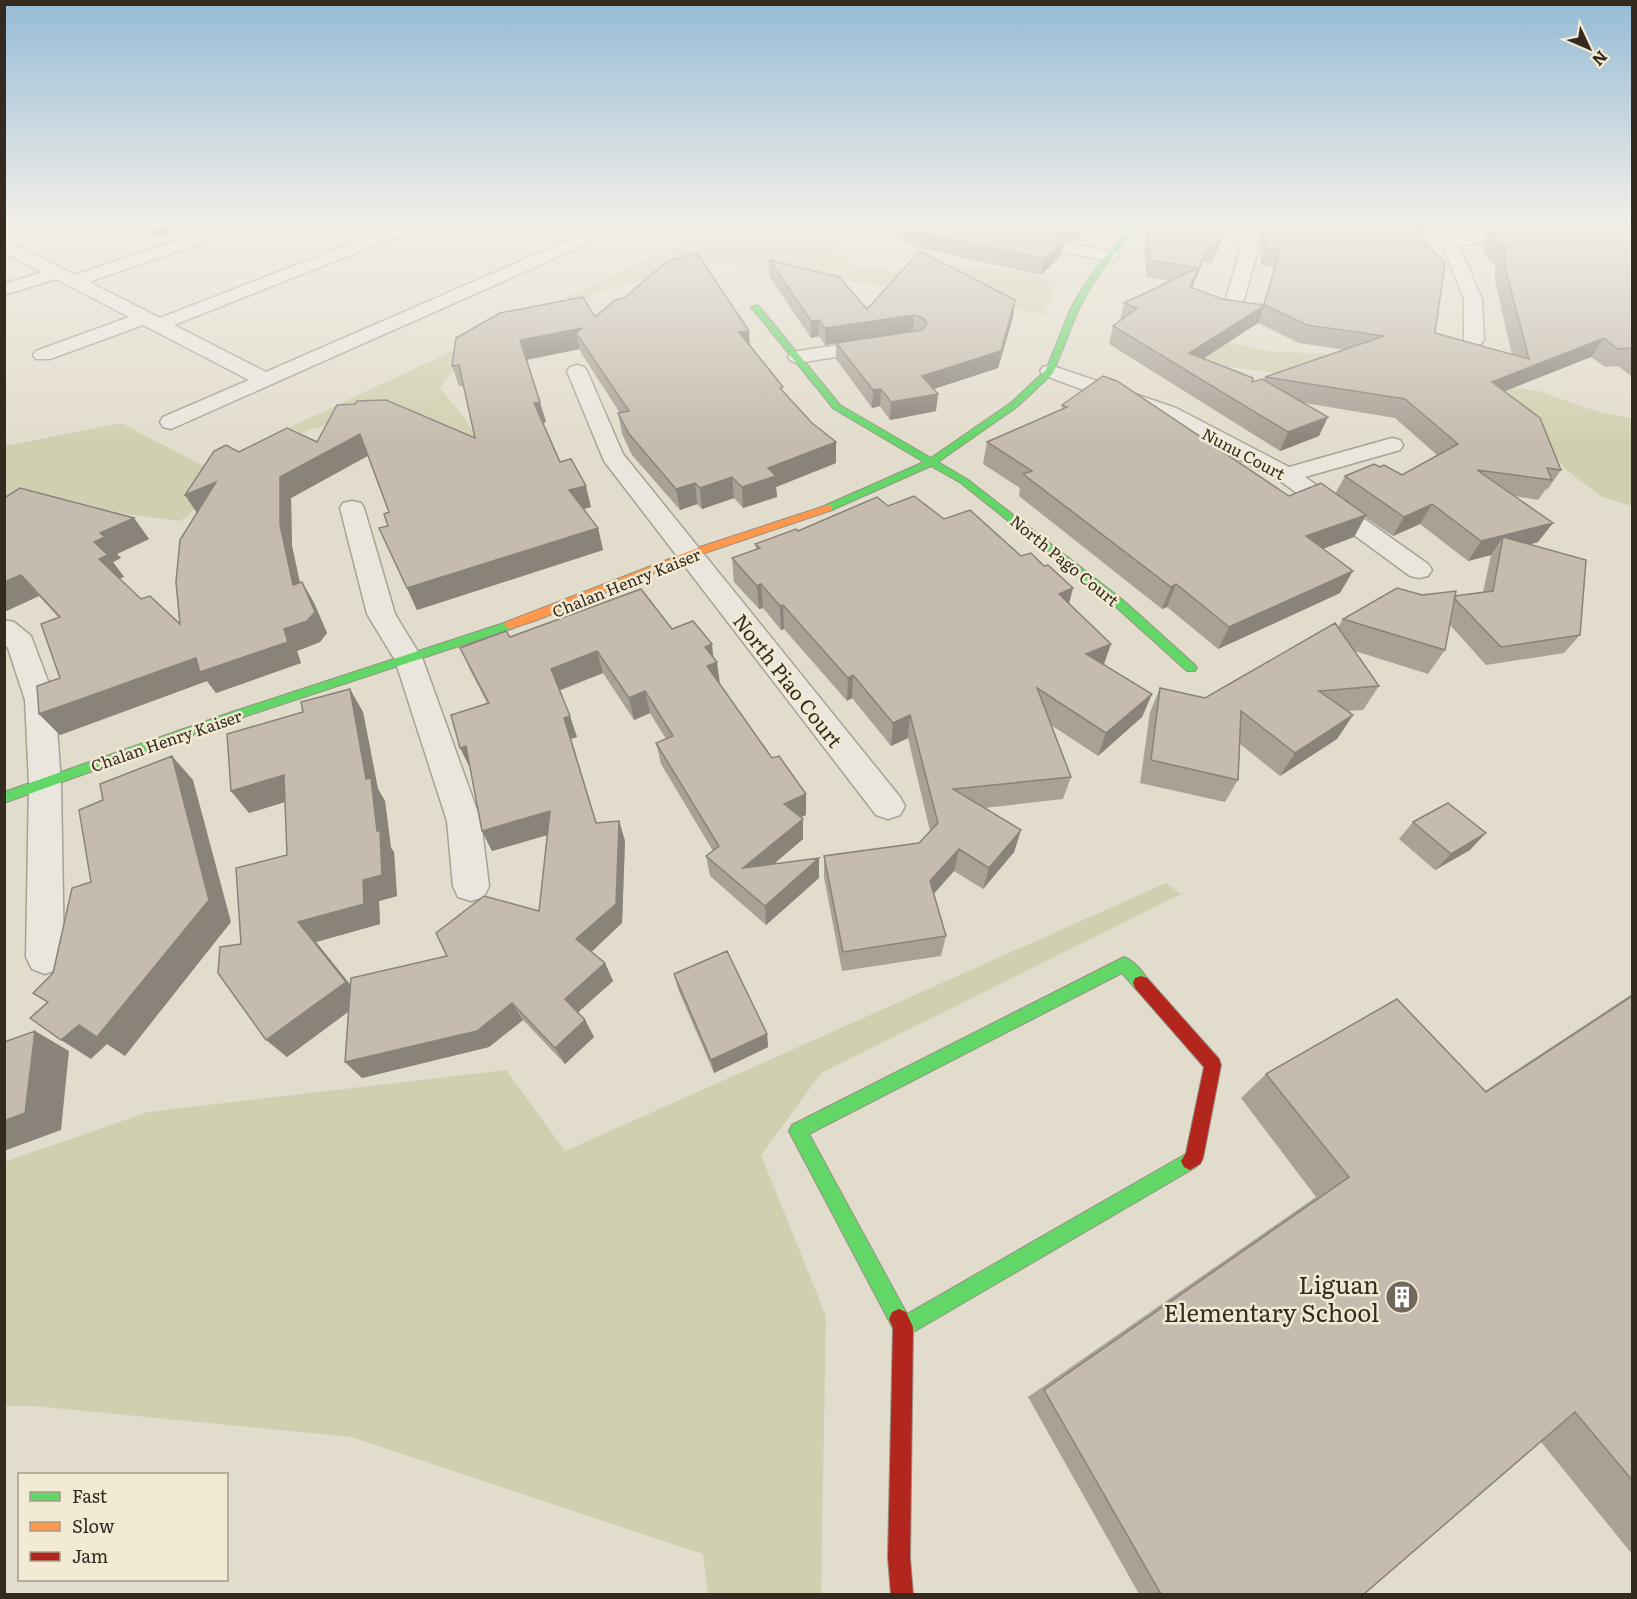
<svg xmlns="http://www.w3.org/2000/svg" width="1637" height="1599" viewBox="0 0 1637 1599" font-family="Literata,serif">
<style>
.green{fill:#d0d0b0}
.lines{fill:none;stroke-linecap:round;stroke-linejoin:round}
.street-casing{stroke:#a7a196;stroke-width:3}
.fast-casing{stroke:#979186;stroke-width:2}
.slow-casing{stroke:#979186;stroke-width:2}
.jam-casing{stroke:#979186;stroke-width:2}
.street{fill:#eae6de;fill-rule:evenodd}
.fast{fill:#63d668;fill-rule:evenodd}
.slow{fill:#ff974d;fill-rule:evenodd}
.jam{fill:#b3261e;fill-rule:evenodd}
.wall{fill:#a9a196;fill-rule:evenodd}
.shaded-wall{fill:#8a837a}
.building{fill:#c5bbae;stroke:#8a837a;stroke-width:1.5}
.labels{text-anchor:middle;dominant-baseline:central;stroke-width:5;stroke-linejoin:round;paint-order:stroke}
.far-street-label{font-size:16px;fill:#342a1f;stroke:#f2ead3}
.street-label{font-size:20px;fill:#342a1f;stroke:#f2ead3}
.near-poi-label{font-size:24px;fill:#342a1f;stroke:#f2ead3;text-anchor:end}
</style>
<rect width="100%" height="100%" fill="#e2dccc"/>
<path class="green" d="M727 221H861L835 246 855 266 912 274 955 266 1004 269 1057 281 1044 315 920 288 845 282 794 269 759 271 714 262 602 291 465 356 440 388 466 420 498 474 388 415 311 429 241 462 206 467 193 511 180 521 5 499V446L121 423 206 467Z
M1204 336 1267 351 1330 354 1368 351 1496 385 1538 391 1599 412 1632 418V506L1602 497 1566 470 1529 422 1284 374 1224 366 1166 345Z
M1166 883 1181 894 821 1073 761 1155 826 1316 821 1594H708L703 1554 352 1437 34 1406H5L4 1162 148 1112 506 1070 565 1151Z"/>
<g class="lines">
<defs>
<path id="street" d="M234 221H257L255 224 89 282 160 318 409 221H431L429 224 174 325 266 372 613 221H634L632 224 171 429 163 427 160 422 163 417 249 380 143 325 50 359H36L33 355 36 351 129 317 56 279 4 295V284L42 272 4 252V240L75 275Z
M1219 221H1240L1259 247 1244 299 1242 303H1228L1226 299 1241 247 1228 227Z
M1408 221H1427L1452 236 1529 228 1537 233 1529 238 1459 245 1482 299 1484 340 1481 344H1467L1464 340V299L1442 244Z
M1020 234 1110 251 1116 252 1119 256 1116 260 1110 261 1014 243 1012 239Z
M879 339 886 341 889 345 886 349 798 363 791 361 788 357 791 353 798 351Z
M577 365 584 367 587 371 623 454 900 797 905 806 900 815 888 819 876 815 604 461 567 371 570 367Z
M1050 365 1176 408 1289 467 1392 438 1400 440 1403 445 1400 450 1305 477 1428 564 1432 570 1428 576 1419 578 1410 576 1279 480 1160 418 1043 375 1040 371 1043 367Z
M352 501 361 503 364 508 395 614 423 660 481 821 489 886 484 897 471 901 458 897 453 886 447 821 395 660 367 614 340 508 343 503Z
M4 620 14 622 31 636 55 700 61 783 64 957 58 969 45 974 32 969 26 957 29 783 25 700 8 648 4 644Z"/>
<path id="fast" d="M1140 221H1147L1126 238 1095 280 1079 308 1053 373 1018 406 938 462 967 479 1124 601 1195 665 1197 668 1195 671H1187L1116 607 961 483 931 466 832 510H824V506L924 462 834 409 751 307 758 305 840 405 931 458 1012 402 1046 370 1071 308 1088 279 1122 236Z
M510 621 514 622V628L237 719 4 803V792L229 713Z
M1124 957C1134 961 1145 973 1149 983L1147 988 1141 990 1135 988 1122 973 809 1134 907 1314 1184 1155 1190 1152 1196 1155 1199 1161 1196 1167 910 1334 903 1337 896 1334 792 1137 789 1131 792 1125Z"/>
<path id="slow" d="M828 505 832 506V510L693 557 537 620 510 629 504 625 506 622 703 546Z"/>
<path id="jam" d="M1141 976 1147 978 1219 1059 1221 1065 1203 1158 1200 1164 1190 1170 1184 1167 1181 1161 1186 1153 1204 1067 1135 988 1133 983 1135 978Z
M899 1309 906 1312 913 1327 910 1558 913 1594H891L888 1558 893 1328 889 1319 892 1312Z"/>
</defs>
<use href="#street" class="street-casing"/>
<use href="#fast" class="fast-casing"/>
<use href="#slow" class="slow-casing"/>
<use href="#jam" class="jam-casing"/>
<use href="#street" class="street"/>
<use href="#fast" class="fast"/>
<use href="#slow" class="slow"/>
<use href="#jam" class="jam"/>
</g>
<path class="wall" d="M117 221H205L157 237Z
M885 221H1096L1074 242 1065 240 1062 254 1041 275 914 247 885 231Z
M1154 221H1229L1227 229 1211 263 1203 262 1192 288 1222 299 1263 305 1274 267 1261 265 1260 221H1429L1423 234H1418L1435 333 1512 355 1495 281V263L1491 262 1481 245 1489 230 1473 232 1471 228 1448 231 1430 221H1632V376H1631L1618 366 1605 367 1591 357 1504 391 1561 470 1547 490 1546 489 1538 500 1515 496 1538 542 1529 545 1580 635 1564 653 1486 665 1450 625 1445 650 1428 674 1355 651 1379 686 1363 710 1347 711 1353 715 1337 739 1280 776 1240 744 1238 780 1225 802 1140 783 1150 712 1160 688 1205 698 1338 627 1343 619 1422 595 1455 596 1483 592 1491 555 1468 561 1420 524 1393 536 1365 517 1354 537 1323 549 1340 593 1218 649 1167 607 1162 609 1019 496 1020 488 983 464 987 442 1062 409V405L1289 496 1335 494 1345 476 1380 467 1402 475 1437 455 1395 418 1304 403 1319 436 1280 451 1109 344 1113 326 1120 321 1124 303 1170 281 1146 277 1144 243 1149 226ZM1258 323 1299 343 1345 350 1265 377 1264 380 1252 382 1204 358Z
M769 260 867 309 1015 300 1013 317 998 368 934 389 936 411 890 420 880 406 872 408 836 359V343L825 345 819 336 811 338 769 276Z
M595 317 750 345 784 392 812 423 836 442V463L776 487 777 497 743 508 734 498 702 509 697 504 680 510 632 455 622 434 618 413H620L581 353 580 349 527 360 546 422 543 423 560 462 591 507 583 509 598 528 603 550 417 610 379 528 388 526 389 512 368 456 291 498 292 546 300 583 302 582 314 603 327 633 320 642 297 651 301 663 216 693 207 681 60 735 39 714 60 678 59 618 39 596 4 612V498L134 518 149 539 117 554 121 558 113 562 124 577 119 579 141 599 180 624 197 513 185 495 239 452 317 442 475 438 464 386H459L452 366Z
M888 506 944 519 1069 603 1104 665 1152 694 1142 717 1098 756 1051 725 1071 777 1063 799 984 808 1021 830 1014 852 983 889 954 871 934 894 946 936 941 956 842 971 824 877V856L919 843 930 831 908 738 891 746 852 698 847 701 784 629 781 630 763 608 759 609 734 582 732 558 756 549 755 544 798 531Z
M672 629 713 658 719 684 772 758 806 794V815L801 817 803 819V839L774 864 819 858V878L766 925 710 876 706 856 713 851 661 764 656 743 666 739 650 713 634 720 603 673 560 690 577 737 571 739 596 823 619 821 625 841 622 923 591 952 605 963 613 981 578 1012 585 1020 594 1037 565 1064 523 1020 489 1047 362 1078 345 1062 348 1012 287 1057 241 944 287 855 285 802 249 813 231 791 363 712 378 789 385 801 391 848 394 852 397 896 379 901 380 924 316 942 350 984 447 956 539 911 547 835 492 851 482 831 487 703 470 670 460 648 510 637Z
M1413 822 1470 850 1435 870 1399 839Z
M674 974 767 1034 768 1047 714 1073 678 989Z
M1632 994V1554L1541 1442 1364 1594H1139L1028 1397 1316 1197 1241 1098 1266 1074 1485 1091Z"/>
<path class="shaded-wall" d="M179 221H205L157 237 153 229Z
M985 221H994L993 226 985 228Z
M1083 221H1096L1074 242 1077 227Z
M1228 221H1229L1227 229 1211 263 1216 246Z
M1404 221H1429L1423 234 1397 237Z
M1453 221H1475L1471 228 1448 231Z
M1479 221H1582L1490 228 1489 230 1473 232Z
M1065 239 1062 254 1041 275 1044 259Z
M1209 245 1203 262 1184 305 1190 287Z
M1015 300 1013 317 998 368 921 393 922 376Z
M1265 305 1258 323 1186 370 1189 353Z
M914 315 913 332 825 345V328Z
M819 320V336L811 338V321Z
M583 328 576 333 580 349 525 360 520 340Z
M749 331 750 351 739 332Z
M1604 338 1591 357 1480 401 1492 382Z
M881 389 880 406 872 408 873 390Z
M938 394 936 411 890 420 891 402Z
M540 402 546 422 540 424 534 403Z
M1328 417 1319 436 1280 451 1288 432Z
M360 434 369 455 291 498 292 546 305 607 293 585 280 525V477Z
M836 442V463L776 487 777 497 743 508 742 487 768 468Z
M732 477 734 498 702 509 700 488Z
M216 482 199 516 185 495Z
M695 483 697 504 680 510 676 489Z
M586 486 591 507 574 512 569 490Z
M1432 504 1420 524 1393 536 1404 517Z
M1366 515 1354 537 1295 559 1306 536Z
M134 518 149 539 117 554 121 558 113 562 124 577 116 580 99 559 94 542 100 533Z
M1553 523 1538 542 1500 552 1503 537 1491 555 1468 561 1481 541Z
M598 528 603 550 417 610 407 588Z
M1353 571 1340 593 1218 649 1229 627Z
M21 575 39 596 4 612V582Z
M302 582 314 603 327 633 320 642 297 651 301 663 216 693 207 681 60 735 39 714 196 658 284 629Z
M761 584 763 608 759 609 757 586Z
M1176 584 1167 607 1162 609 1171 587Z
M1073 588 1067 612 1059 594Z
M783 605 784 629 781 630 780 606Z
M712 644 714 663 717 662 720 684 709 688 705 647Z
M1111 644 1103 667 1086 654Z
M597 651 603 673 558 691 551 669Z
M853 675 852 698 847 701 848 678Z
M350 689 363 712 378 789 385 801 391 848 394 852 397 896 379 901 380 924 316 942 363 1001 287 1057 266 1040 298 922 363 880 366 779Z
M645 691 650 713 634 720 629 698Z
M1152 694 1142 717 1098 756 1106 733Z
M910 715 908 738 891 746 893 723Z
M1353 715 1337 739 1280 776 1295 753Z
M570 716 577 737 571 739 603 843 564 718Z
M466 746 471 770 460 748Z
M172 756 193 780 231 922 125 1056 107 1044 91 1059 61 1040Z
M284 775 301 797 249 813 231 791Z
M806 794V815L785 824 784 804Z
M550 811 558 832 492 851 482 831Z
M803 819V839L745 888 743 868Z
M619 821 625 841 622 923 585 958 576 939Z
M1021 830 1014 852 983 889 989 868Z
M1486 833 1470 850 1435 870 1451 854Z
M959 849 954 871 926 902 930 881Z
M819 858V878L766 925 765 906Z
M605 963 613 981 574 1016 565 999Z
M512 1003 523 1020 489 1047 362 1078 345 1062Z
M585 1020 594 1037 565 1064 555 1048Z
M35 1031 69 1051 61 1130 4 1151V1121Z
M767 1034 768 1047 714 1073 711 1060Z"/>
<path class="building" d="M132 221H179L153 229Z
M894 221H986L989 224 1065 239 1044 259 915 232Z
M1046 221H1083L1077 227Z
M1154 221H1228L1216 246 1209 245 1190 287 1222 299 1264 305 1280 250 1267 248 1266 221H1405L1445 263 1435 333 1529 359 1504 263 1505 245H1501L1490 228 1568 221H1616L1632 233V349L1631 348 1618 349 1604 338 1492 382 1540 418 1561 470 1547 468 1552 480 1477 470 1553 523 1481 541 1432 504 1404 517 1345 476 1374 464 1380 467 1384 465 1402 475 1458 444 1405 399 1265 377 1384 336 1307 325 1265 305 1189 353 1253 378 1252 382 1262 379 1328 417 1288 432 1113 326 1137 308 1124 303 1198 268 1150 260 1149 226Z
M920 251 1015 300 1001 351 922 376 938 394 891 402 881 389 873 390 836 343 922 330 927 323 923 318 914 315 825 328 819 320 811 321 769 260 839 277 867 309Z
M697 253 749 331 739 332 783 387 780 388 812 423 836 442 768 468 776 476 742 487 732 477 700 488 695 483 676 489 629 434 618 413 629 411 576 333 583 328 520 340 540 402 534 403 560 462 571 459 586 486 569 490 598 528 407 588 379 528 388 526 384 514 389 512 360 434 280 477V525L293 585 302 582 315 612 307 621 284 629 288 642 200 672 196 658 39 714 37 686 60 678 41 624 60 617 21 575 4 582V498L20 488 134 518 100 533 105 537 94 542 108 555 99 559 141 599 150 596 180 624 176 582 180 540 216 482 185 495 214 451 226 445 239 452 287 428 317 442 337 405 355 404 357 401 386 400 475 438 459 365 452 366 456 338 500 313 583 297 595 317 615 300 624 298 665 263 681 257Z
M1103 376 1117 381 1289 496 1321 483 1366 515 1306 536 1353 571 1229 627 1176 584 1171 587 1023 474 1032 471 987 442 1067 407 1062 405Z
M914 496 944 519 970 510 1021 556 1031 553 1044 566 1048 565 1073 588 1059 594 1111 644 1086 654 1152 694 1106 733 1037 688 1071 777 953 789 1021 830 989 868 959 849 930 881 946 936 843 952 824 856 919 843 938 823 910 715 893 723 853 675 848 678 783 605 780 606 761 584 757 586 732 558 760 548 755 544 796 529 798 531 877 497 888 506Z
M1503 537 1586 560 1580 635 1501 647 1454 598 1455 596 1493 591Z
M1397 588 1422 595 1456 591 1445 650 1343 619Z
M641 589 672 629 693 621 712 644 705 647 717 662 707 666 772 758 779 756 806 794 784 804 803 819 743 868 819 858 765 906 706 856 719 846 656 743 673 736 645 691 629 698 597 651 551 669 570 716 564 718 596 823 619 821 616 904 576 939 605 963 565 999 585 1020 555 1048 512 1003 477 1031 345 1062 351 978 447 956 436 933 484 896 539 911 550 811 482 831 466 746 460 748 451 715 489 703 460 648 506 631 510 637Z
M1335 623 1379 686 1319 691 1353 715 1295 753 1241 711 1238 780 1151 760 1160 688 1205 698Z
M350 689 366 779 371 778 377 831H380L382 875 363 880 364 904 298 922 346 982 266 1040 218 973 220 947 241 944 236 868 287 855 284 775 231 791 227 734 303 712 301 702Z
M172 756 209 900 97 1037 79 1025 61 1040 30 1018 48 1002 33 993 53 973 72 888 91 882 79 810 103 800 100 784Z
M1448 803 1486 833 1451 854 1413 822Z
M727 951 767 1034 711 1060 674 974Z
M1632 996V1480L1575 1412 1364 1594H1161L1044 1390 1349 1177 1266 1074 1397 999 1486 1092Z
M35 1031 25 1113 4 1121V1042Z"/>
<linearGradient id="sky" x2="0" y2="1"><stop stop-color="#95bbd7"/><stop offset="0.5" stop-color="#f2efe8"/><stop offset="1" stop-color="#f2efe8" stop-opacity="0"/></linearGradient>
<rect width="1637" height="445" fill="url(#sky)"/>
<defs>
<symbol id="building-disc" viewBox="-11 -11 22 22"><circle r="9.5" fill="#71685c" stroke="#f2ead3"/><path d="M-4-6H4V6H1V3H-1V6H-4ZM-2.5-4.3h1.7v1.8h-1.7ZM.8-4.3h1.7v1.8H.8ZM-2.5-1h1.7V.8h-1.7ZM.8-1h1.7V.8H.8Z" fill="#fff"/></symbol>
</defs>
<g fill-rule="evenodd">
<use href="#building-disc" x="1383" y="1278" width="38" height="38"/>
</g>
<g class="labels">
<g class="far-street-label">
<text transform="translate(1244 453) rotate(28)">Nunu Court</text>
<text transform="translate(1065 560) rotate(39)">North Pago Court</text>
<text transform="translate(626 582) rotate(-22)">Chalan Henry Kaiser</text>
<text transform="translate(166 740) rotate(-19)">Chalan Henry Kaiser</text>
</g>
<g class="street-label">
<text transform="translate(789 680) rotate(52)">North Piao Court</text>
</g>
<g class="near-poi-label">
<text x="1379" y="1283">Liguan<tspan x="1379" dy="28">Elementary School</tspan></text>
</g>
</g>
<rect width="1637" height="1599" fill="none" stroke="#342a1f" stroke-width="12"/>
<rect x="18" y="1473" width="210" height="108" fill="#f2ead3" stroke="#a69d8b" stroke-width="1.5"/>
<rect x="30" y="1492" width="30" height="9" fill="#63d668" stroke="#a69d8b" stroke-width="1.5"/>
<text x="72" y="1503" font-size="18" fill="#342a1f">Fast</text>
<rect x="30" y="1522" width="30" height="9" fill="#ff974d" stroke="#a69d8b" stroke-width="1.5"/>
<text x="72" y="1533" font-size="18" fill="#342a1f">Slow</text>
<rect x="30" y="1552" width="30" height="9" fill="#b3261e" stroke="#a69d8b" stroke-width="1.5"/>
<text x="72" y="1563" font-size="18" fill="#342a1f">Jam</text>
<g transform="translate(1589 48) rotate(134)" stroke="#f2ead3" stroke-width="4.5" paint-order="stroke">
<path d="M0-4.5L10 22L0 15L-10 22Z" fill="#342a1f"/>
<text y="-9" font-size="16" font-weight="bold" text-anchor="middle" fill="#342a1f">N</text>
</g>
</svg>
